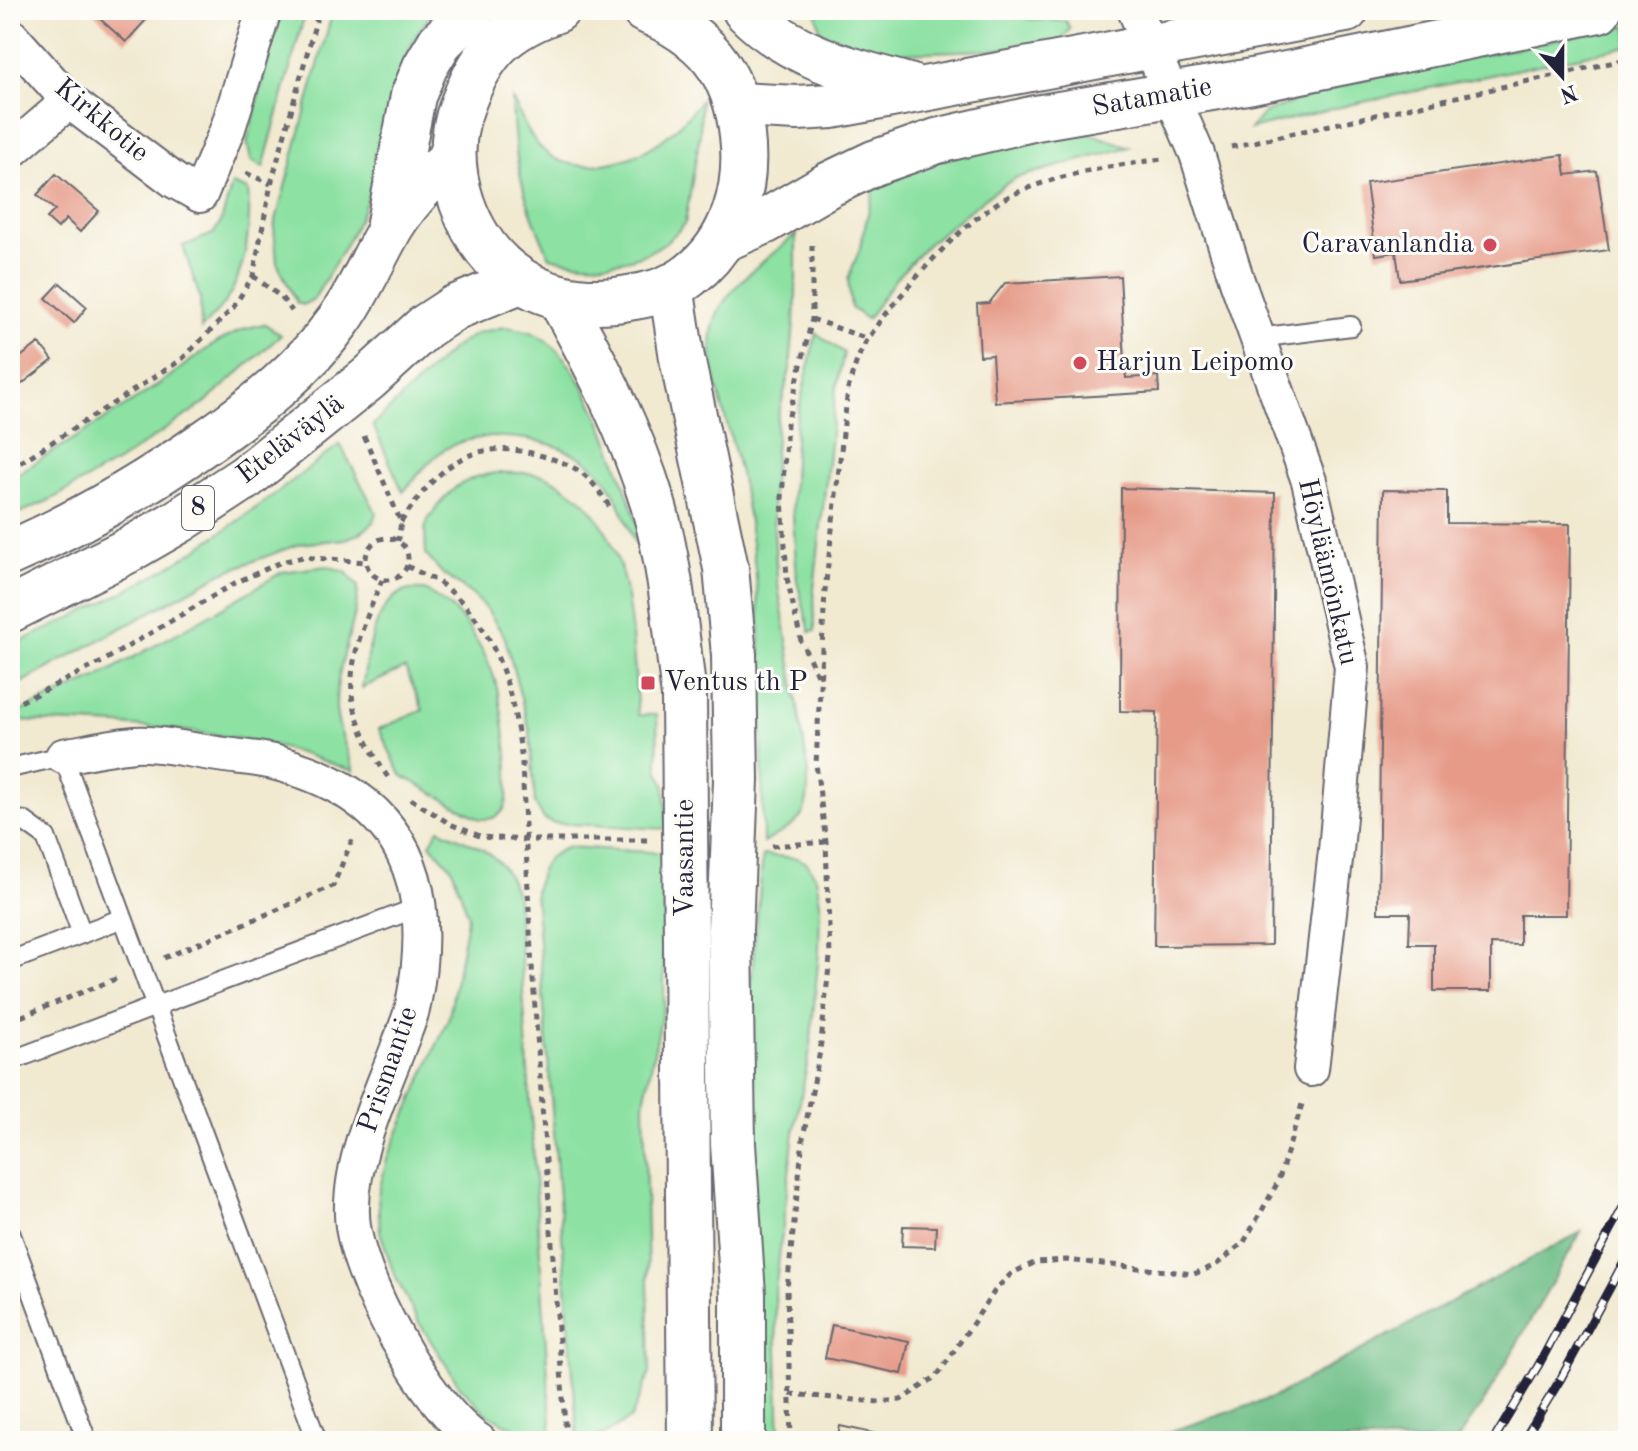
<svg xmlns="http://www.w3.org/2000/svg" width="1638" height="1451" viewBox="0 0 1638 1451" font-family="'Old Standard TT',serif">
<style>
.green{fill:#8ce1a3;stroke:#57826f;stroke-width:2}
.forest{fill:#71bf89;stroke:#4a7062;stroke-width:2}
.building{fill:#e69a87}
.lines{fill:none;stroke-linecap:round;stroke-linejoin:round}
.service-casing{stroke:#6a686f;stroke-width:22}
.minor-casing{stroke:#6a686f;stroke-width:38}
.secondary-casing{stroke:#6a686f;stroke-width:48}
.trunk-casing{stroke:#6a686f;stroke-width:48}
.path{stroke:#6a686f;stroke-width:5;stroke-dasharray:6 6;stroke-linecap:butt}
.service{stroke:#fff;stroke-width:18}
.minor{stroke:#fff;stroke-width:34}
.secondary{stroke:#fff;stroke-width:44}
.trunk{stroke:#fff;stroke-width:44}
.rail-casing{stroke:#22223b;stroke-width:9}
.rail{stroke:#fdfcf7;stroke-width:6;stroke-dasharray:18;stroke-linecap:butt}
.poi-dot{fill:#d1495b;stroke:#fdfcf7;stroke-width:3}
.labels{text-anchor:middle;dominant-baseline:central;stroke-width:6;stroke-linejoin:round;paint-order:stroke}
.shield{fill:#fdfcf7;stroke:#646373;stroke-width:2}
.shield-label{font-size:26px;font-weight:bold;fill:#22223b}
.street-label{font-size:28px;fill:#22223b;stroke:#fdfcf7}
.poi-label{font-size:28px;fill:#22223b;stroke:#fdfcf7;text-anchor:start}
</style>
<rect width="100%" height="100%" fill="#fdfcf7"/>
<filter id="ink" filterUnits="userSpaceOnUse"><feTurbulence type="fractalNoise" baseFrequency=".0125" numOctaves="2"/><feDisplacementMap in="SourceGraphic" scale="16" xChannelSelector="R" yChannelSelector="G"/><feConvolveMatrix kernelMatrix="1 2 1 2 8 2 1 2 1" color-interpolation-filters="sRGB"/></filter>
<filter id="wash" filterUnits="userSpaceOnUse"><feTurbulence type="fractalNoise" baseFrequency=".006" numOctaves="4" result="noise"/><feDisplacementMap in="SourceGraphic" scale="32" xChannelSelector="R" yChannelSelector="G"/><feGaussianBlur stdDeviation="1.8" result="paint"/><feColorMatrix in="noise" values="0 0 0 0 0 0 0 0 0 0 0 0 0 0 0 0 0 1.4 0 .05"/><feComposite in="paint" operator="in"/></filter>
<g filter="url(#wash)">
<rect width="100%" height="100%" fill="#f1e9d0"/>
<path class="green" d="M281 10H306L263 168 251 160 247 142Z
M333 10H435C391 59 390 129 371 189 358 228 334 264 314 299L303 305 297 303 277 263 274 227Z
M816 10H1010L1033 20 1066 21 1070 29 1062 41 991 50 896 53 864 50 820 31Z
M1628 25V46L1349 105 1250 129 1264 113 1345 83Z
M512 98C521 117 530 141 548 154 560 163 575 166 589 165 638 164 672 138 701 100L700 134 685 223C652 265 598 270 550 257 522 198 514 163 512 98Z
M1088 133 1130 147 1015 178 985 198 930 242 897 277 867 319 851 308 848 279 860 248 874 188C934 155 1019 139 1088 133Z
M232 184 248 190C252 226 246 270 226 301 219 311 209 320 201 329L200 298 183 246 213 234 221 222Z
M796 234V299L790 369 777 421 772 499 777 579 808 769C809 818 804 820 763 843 761 711 768 578 734 449 725 413 704 359 714 323 725 286 768 259 796 234Z
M265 324 281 335 206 402 119 461 50 500 10 517V478C59 449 107 418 155 387 189 364 223 330 265 324Z
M504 327C515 328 529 330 539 336 592 366 624 485 643 541L635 543C626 521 618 495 603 476 574 439 487 425 447 448 430 458 416 478 403 492L373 425 452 349 477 333Z
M816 333 844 353 836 389 814 589 815 631 810 632 797 581 792 499 796 422Z
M340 444 376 512 373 523 359 534 345 539 299 544 222 573 10 689V646C69 620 131 591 186 556 239 522 291 483 340 444Z
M496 473C511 473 530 471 545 476 552 478 560 484 566 488 636 530 631 642 638 715H657L658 769 665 787 667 829 552 823 544 819 535 804 530 732 505 638 488 611 474 596 442 573 426 555 425 530 428 520 440 503 457 486 475 477Z
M327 566 346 572 358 586C357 626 336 663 336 704 335 722 348 752 354 771 325 762 295 750 266 744 182 726 96 723 10 721V716L98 677 224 607 282 572Z
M425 590C443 601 459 612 470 630 480 645 490 663 495 680 501 703 517 795 502 812 495 819 489 819 480 819L401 775 379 729 423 710 405 668 362 688C367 660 373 601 406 591 411 589 420 590 425 590Z
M439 829C480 848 505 852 517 899L552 1439 518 1430 486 1413 459 1385 418 1321 394 1274 380 1231 378 1195 388 1156 449 1017 468 915 452 868 430 844Z
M568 847 665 853 664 1004 644 1101 650 1373 631 1418 604 1435 578 1440 535 891C540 868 544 856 568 847Z
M763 855 797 858 807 863 816 877 820 902 819 951 810 1050 794 1132 775 1291 780 1441H761L748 1016Z"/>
<path class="forest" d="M1581 1232 1486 1398 1457 1441H1141L1272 1398Z"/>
<g id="blocks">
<path class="building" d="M90 10H155L126 42Z
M1563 155 1566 175 1597 171 1609 250 1400 280 1396 252 1376 255 1366 183Z
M56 174 99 211 80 232 66 219 58 228 47 218 55 210 37 195Z
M1120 276 1126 378 1158 376 1159 392 995 402 992 355 980 356 977 304 989 303 1005 283Z
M60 283 87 307 74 323 46 298Z
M39 343 53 360 10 393V365Z
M1121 488 1275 493 1271 945 1154 946 1157 712 1120 711Z
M1383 490 1447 491V523L1570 524 1566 915H1520V945L1491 944V991H1434V944H1409L1410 913H1378Z
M903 1226 936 1227 935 1247 902 1246Z
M832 1325 909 1341 902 1374 825 1358Z
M840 1426 905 1440V1441H837Z"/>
</g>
</g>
<g filter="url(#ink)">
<use href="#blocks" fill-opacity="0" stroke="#6a686f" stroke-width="2"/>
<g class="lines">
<defs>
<path id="service" d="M1258 338 1351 326
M10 768 63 756 317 1441
M10 819 24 821 46 837 82 934
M10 961 123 918
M10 1061 419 907
M10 1232 87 1441"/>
<path id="minor" d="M1135 10 1197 154 1237 281 1309 481 1352 667 1336 851 1311 1069
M10 35 69 101 175 181 200 195 228 128 264 10
M10 152 69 101
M63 756C87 752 111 746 135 744 159 742 199 752 225 755 240 757 257 758 273 762 403 794 438 880 413 1005 410 1021 402 1036 397 1051 378 1100 350 1161 352 1214 353 1274 428 1409 479 1441"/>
<path id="secondary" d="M745 10C788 55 852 71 909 86
M737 105 797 108 833 106 1346 10
M722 240 766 221 828 185 874 163 937 141 1036 118 1252 81 1599 10
M671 286 682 358 726 568 734 655 736 780 730 930 733 1144 743 1295V1441
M560 299C597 365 631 431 653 504 671 566 676 632 684 696L690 1441"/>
<path id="trunk" d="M557 10C504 29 483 51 463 103 450 136 451 170 462 203 489 280 556 313 634 297 653 294 675 287 690 275 734 242 748 186 742 135 735 70 703 34 644 10
M389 223 413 96 425 67 440 42 472 10
M10 553C82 522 146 484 210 439 258 405 304 369 339 320 358 294 370 265 386 236 401 206 428 180 452 157
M10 610 127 551 179 521 246 477 368 379 425 327 454 308 520 281"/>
</defs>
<use href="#service" class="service-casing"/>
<use href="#minor" class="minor-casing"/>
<use href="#secondary" class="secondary-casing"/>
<use href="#trunk" class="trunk-casing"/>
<path class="path" d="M1231 147 1628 59
M246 173 271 184
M812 245V319L787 424 782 498 787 578 801 641 819 679
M253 276 281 297 292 311
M812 319 868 339
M364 436 401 522 398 541
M10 469 181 360 233 308 253 276 271 184 319 10
M401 522C438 467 470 436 539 455 579 466 589 474 611 509
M366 559a21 21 0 1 1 42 0a21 21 0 1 1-42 0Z
M407 566C419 573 434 578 445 587 499 628 515 699 522 763L531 952 566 1439
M382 580C368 614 349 655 352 694 355 723 373 755 389 779
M10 707 100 663 235 583 281 562 303 557 366 562
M411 799 450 824 482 837 525 840H647
M772 846 826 842
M164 958 333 886 352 840
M10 1021 118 978
M790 1394 878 1402 901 1400 937 1376 996 1289 1012 1273 1036 1262 1066 1260 1194 1274 1216 1265 1244 1242 1278 1182 1303 1101
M791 1441 787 1289 803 1138 820 1051 830 957 826 842 816 764 825 591 848 389C853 372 858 354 868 339 897 296 967 214 1014 194 1061 173 1111 166 1162 159"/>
<use href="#service" class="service"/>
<use href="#minor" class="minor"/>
<use href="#secondary" class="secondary"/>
<use href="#trunk" class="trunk"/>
<defs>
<path id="rail" d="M1493 1441 1538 1366 1628 1198
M1523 1441 1560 1380 1628 1254"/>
</defs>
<use href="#rail" class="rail-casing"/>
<use href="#rail" class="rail"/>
</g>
</g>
<g class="poi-dot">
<circle cx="1490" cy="245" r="8"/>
<circle cx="1080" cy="363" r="8"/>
<rect x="640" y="675" width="16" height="16" rx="4"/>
</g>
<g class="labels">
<rect class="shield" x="182" y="486" width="32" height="44" rx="6"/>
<g class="shield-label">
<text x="198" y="508">8</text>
</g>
<g class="street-label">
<text transform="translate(1152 98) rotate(-10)">Satamatie</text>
<text transform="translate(101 121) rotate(40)">Kirkkotie</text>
<text transform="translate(291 440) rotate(-38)">Eteläväylä</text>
<text transform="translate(1327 572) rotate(77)">Höyläämönkatu</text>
<text transform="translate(686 858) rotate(-90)">Vaasantie</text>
<text transform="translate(389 1070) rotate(-71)">Prismantie</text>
</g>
<g class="poi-label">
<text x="1474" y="245" text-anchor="end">Caravanlandia</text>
<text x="1096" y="363">Harjun Leipomo</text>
<text x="664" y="683">Ventus th P</text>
</g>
</g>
<rect width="1638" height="1451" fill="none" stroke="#fdfcf7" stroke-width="40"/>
<g transform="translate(1562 76) rotate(159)" stroke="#fdfcf7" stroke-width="6" paint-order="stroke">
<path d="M0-6L14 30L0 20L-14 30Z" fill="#22223b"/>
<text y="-12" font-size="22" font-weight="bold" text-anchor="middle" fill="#22223b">N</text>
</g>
</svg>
